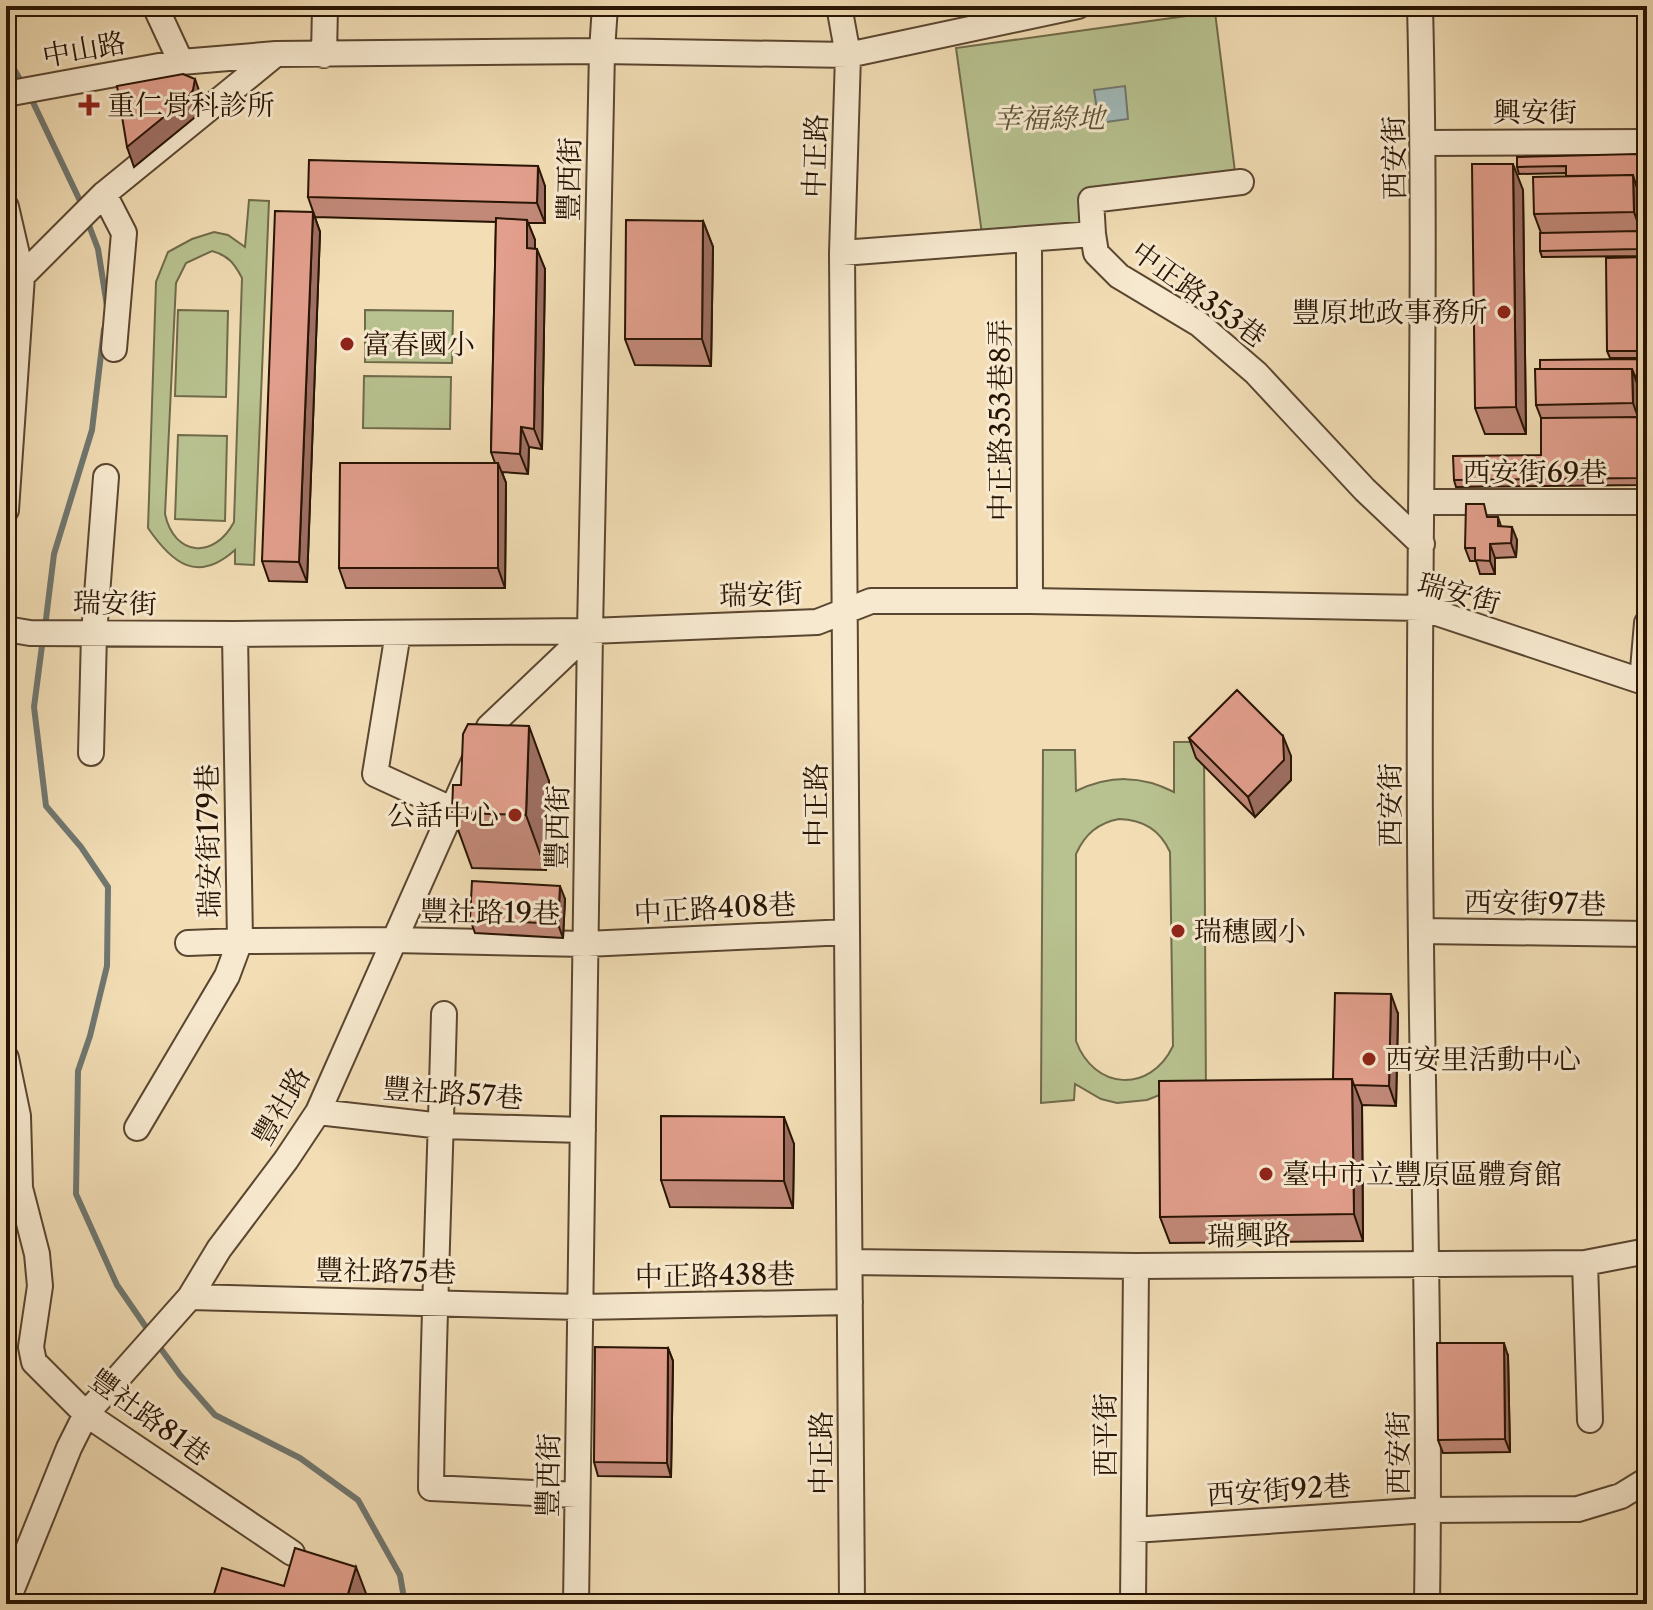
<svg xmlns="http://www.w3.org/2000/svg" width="1653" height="1610" viewBox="0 0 1653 1610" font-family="'Libre Caslon Text','Noto Serif TC',serif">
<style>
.green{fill:#b8c290;stroke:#706b4a;stroke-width:2;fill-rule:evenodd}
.water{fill:#a0b9b9;stroke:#707770;stroke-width:2}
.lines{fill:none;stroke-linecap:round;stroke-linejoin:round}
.stream{stroke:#707770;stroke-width:6}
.minor-casing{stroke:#5a4630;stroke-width:28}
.minor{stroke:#f7e9cf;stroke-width:24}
.wall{fill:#c28979;stroke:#281403;stroke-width:2}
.shaded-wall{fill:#9e6f63;stroke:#281403;stroke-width:2}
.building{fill:#e29f8d;stroke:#281403;stroke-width:2}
.poi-dot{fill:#8f2418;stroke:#f7e9cf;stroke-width:3}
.labels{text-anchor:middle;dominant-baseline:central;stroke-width:6;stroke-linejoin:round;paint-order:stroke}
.street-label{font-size:28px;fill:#281403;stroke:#f7e9cf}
.poi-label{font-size:28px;fill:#281403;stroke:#f7e9cf;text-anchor:start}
.park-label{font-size:28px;font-style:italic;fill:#5a5134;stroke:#f7e9cf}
</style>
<rect width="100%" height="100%" fill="#f2ddb5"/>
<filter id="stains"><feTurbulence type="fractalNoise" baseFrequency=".0025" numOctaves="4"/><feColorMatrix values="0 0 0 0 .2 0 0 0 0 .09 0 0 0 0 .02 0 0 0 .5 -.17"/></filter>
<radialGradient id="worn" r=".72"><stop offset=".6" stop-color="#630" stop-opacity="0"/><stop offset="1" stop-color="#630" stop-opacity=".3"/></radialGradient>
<path class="green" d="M1215 12 1235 172 1085 192 1086 223 982 234 956 48Z
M249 200 269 201 254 565 235 564V550C197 584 172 563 148 528L156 282 168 252 192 239 214 232 228 235 245 247ZM212 251C229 256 234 263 242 278L234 522C214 560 174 556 165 514L176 283 186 263Z
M178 310 228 311 226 397 175 396Z
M365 310 453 311 452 363 365 362Z
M364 376 451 377 450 429 363 428Z
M178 435 227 436 225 521 175 519Z
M1174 742H1204L1206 1100 1162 1094 1147 1100 1117 1103 1101 1099 1075 1084 1074 1100 1041 1103 1043 750H1075L1076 791C1110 775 1141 775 1174 792ZM1119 819C1144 820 1160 830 1170 852L1173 1046C1150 1094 1094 1090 1076 1041V854C1085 834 1098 823 1119 819Z"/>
<path class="water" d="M1125 86 1128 119 1099 123 1094 90Z"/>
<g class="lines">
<path class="stream" d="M6 55 22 83
M30 96 82 205
M87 220 98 249 107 306
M45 627 54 554 92 430 104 329
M43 638 34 707 46 806 81 847 108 887 107 966 90 1036 78 1071 76 1194 117 1285 150 1333
M156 1342 180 1375 215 1415 300 1458 358 1500 400 1575 405 1604"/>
<defs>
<path id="minor" d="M155 6 181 62
M839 6 848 55 842 253 852 1604
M1420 6C1427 282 1418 557 1420 833 1421 1090 1431 1347 1427 1604
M324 55 325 6
M6 94 181 62 276 54 602 51 848 55 1078 6
M1424 143 1647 142
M104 194 124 233 114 349
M6 207 22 276 6 510
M1093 234 1091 200 1241 182
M1029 240 1030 601
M842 253 1093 234 1096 253 1119 276 1199 324 1256 373 1365 490 1422 544
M22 276 104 194 276 54
M1423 502H1647
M6 629 30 633 235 634 590 631 817 622 871 601H1030L1422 608 1647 683
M398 633 375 774 451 809
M235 634 240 941 393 940 586 944 847 932
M1642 681 1647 623
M91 753 94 634 106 477
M1422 931 1647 934
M444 1014C440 1172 433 1330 431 1488L577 1495
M6 1058 18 1116 20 1188 37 1254 40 1286 31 1347 34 1362 86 1414 292 1553
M318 1112 442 1126 583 1130
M137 1128 227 976 240 941 188 943
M850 1262 1136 1266 1585 1263 1647 1251
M1585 1263 1590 1420
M190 1297 581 1307 850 1302
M1134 1530 1428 1510 1578 1509 1621 1496 1647 1480
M6 1604 69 1448 86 1414 190 1297 219 1249 286 1160 318 1112 489 727 590 631
M576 1604 590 631 602 51 605 6
M1133 1604 1136 1266"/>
</defs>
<use href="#minor" class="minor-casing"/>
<use href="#minor" class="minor"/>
</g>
<path class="wall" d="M1637 154 1639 160 1641 232H1638L1641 238V256L1542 257 1540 251 1541 233 1534 214 1566 176V173L1519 174 1517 167Z
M545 186V223H528L535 240V249L545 269 542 449 529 447 528 474 502 472 506 483 505 588H346L339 568 495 463 491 452 496 222 315 217 308 197Z
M1523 190 1526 434H1485L1475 408Z
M313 212 320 232 307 582 269 581 262 561Z
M703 221 713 247 711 366 635 365 625 339Z
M1647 257V358H1610L1607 351Z
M1637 359 1639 366 1640 383H1637L1639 389 1641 485 1456 487 1454 480 1541 455V418L1536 405Z
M1488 517H1498L1501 526 1517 540 1516 557 1495 558V574H1480L1476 561H1470L1465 548Z
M1189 738 1291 756V780L1255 817 1196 758Z
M549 781 546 870 472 868 452 813 461 785Z
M565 899 563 938 475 933 470 919Z
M1398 1014 1396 1106 1362 1105 1363 1241 1170 1243 1160 1217 1333 1079Z
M794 1144 793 1208 670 1207 661 1180Z
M668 1348 673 1361 671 1477 598 1476 594 1462Z
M1508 1356 1510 1452 1443 1453 1438 1440Z"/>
<path class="shaded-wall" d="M195 79 202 99 200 110 194 118 134 167 127 147Z
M1637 154 1639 160 1640 195 1637 188Z
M1513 164 1523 190 1526 434 1516 407Z
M538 166 545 186V223L537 203Z
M1633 175 1640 195 1641 232 1634 212Z
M313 212 320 232 307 582 299 562Z
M527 220 535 240V268L527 248Z
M703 221 713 247 711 366 702 339Z
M1638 231 1641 238V256L1638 249Z
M537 249 545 269 542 449 534 429Z
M1637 359 1639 366 1640 383 1637 376Z
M1632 369 1639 389 1641 485 1638 478V417L1633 403Z
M521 427 529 447 528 474 520 454Z
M498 463 506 483 505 588 498 568Z
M1512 527 1517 540 1516 557 1511 543Z
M1490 544 1495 558V574L1490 561Z
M529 726 549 781 546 870 526 815Z
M1283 736 1291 756V780L1255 817 1248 797Z
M560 886 565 899 563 938 558 924Z
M1391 994 1398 1014 1396 1106 1389 1086Z
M1352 1079 1362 1105 1363 1241 1354 1214Z
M784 1117 794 1144 793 1208 784 1181Z
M1504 1343 1508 1356 1510 1452 1505 1439Z
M668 1348 673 1361 671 1477 667 1463Z
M356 1567 370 1604H345Z"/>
<path class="building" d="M183 74 195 79 193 90 187 98 127 147 117 86Z
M1637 154V188L1633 175 1566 176V166L1517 167V157Z
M309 160 538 166 537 203 308 197Z
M1472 164H1513L1516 407 1475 408Z
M1633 175 1634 212 1534 214 1533 177Z
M275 211 313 212 299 562 262 561Z
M496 218 527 220V248L537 249 534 429 521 427 520 454 491 452Z
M626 220 703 221 702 339H625Z
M1638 231V249L1540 251V233Z
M1647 257V351H1607L1606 258Z
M1637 359V376H1635L1632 369H1540V360Z
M1535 369H1632L1633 403 1536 405Z
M1638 417V478L1454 480 1453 456 1541 455V418Z
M340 463H498V568H339Z
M1466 504H1484L1487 517H1498V526L1512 527 1511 543 1490 544V561L1475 560V548H1465Z
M1237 690 1283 736 1284 760 1248 797 1189 738Z
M468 724 529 726 526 815 452 813 453 785H461L463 734Z
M472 881 560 886 558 924 470 919Z
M1335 993 1391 994 1389 1086 1354 1085 1352 1079H1333Z
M1352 1079 1354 1214 1160 1217 1159 1081Z
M661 1116 784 1117V1181L661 1180Z
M1437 1343H1504L1505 1439 1438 1440Z
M595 1347 668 1348 667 1463 594 1462Z
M295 1548 356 1567 345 1604H211L222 1568 284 1586Z"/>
<g class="poi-dot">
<path d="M85 93h8v8h8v8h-8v8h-8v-8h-8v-8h8z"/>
<circle cx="1504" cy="312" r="8"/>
<circle cx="347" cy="344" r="8"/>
<circle cx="515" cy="815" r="8"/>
<circle cx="1178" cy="931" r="8"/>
<circle cx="1369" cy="1059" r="8"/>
<circle cx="1266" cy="1174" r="8"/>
</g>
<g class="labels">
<g class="street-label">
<text transform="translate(84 49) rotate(-10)">中山路</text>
<text x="1535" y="112">興安街</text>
<text transform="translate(815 156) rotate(-88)">中正路</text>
<text transform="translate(1394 158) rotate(-91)">西安街</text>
<text transform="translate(569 179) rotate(-89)">豐西街</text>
<text transform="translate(1199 294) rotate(36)">中正路353巷</text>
<text transform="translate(1000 420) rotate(-90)">中正路353巷8弄</text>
<text x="1535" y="472">西安街69巷</text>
<text transform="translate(1459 593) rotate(15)">瑞安街</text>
<text transform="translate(761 594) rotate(-2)">瑞安街</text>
<text transform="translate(115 603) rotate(1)">瑞安街</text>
<text transform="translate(816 805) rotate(-90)">中正路</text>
<text transform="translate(1390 805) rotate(-90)">西安街</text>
<text transform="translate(557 827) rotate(-89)">豐西街</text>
<text transform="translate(208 841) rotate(-91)">瑞安街179巷</text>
<text transform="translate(1535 903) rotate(1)">西安街97巷</text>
<text transform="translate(715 908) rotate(-3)">中正路408巷</text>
<text transform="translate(490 912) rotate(1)">豐社路19巷</text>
<text transform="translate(453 1093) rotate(4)">豐社路57巷</text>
<text transform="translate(281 1106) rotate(-60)">豐社路</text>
<text transform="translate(1249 1235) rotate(-1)">瑞興路</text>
<text transform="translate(386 1271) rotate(1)">豐社路75巷</text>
<text transform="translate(715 1275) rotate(-1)">中正路438巷</text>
<text transform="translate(150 1417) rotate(36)">豐社路81巷</text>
<text transform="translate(1105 1435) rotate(-90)">西平街</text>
<text transform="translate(821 1453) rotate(-90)">中正路</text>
<text transform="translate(1398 1453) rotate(-90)">西安街</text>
<text transform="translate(548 1475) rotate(-89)">豐西街</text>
<text transform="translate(1279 1490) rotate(-4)">西安街92巷</text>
</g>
<g class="poi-label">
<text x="107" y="105">重仁骨科診所</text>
<text x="1488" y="312" text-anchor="end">豐原地政事務所</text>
<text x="363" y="344">富春國小</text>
<text x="499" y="815" text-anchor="end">公話中心</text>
<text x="1194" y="931">瑞穗國小</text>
<text x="1385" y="1059">西安里活動中心</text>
<text x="1282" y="1174">臺中市立豐原區體育館</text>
</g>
<g class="park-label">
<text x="1049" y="118">幸福綠地</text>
</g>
</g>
<rect width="1653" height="1610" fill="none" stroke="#f2ddb5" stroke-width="32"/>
<rect x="8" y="8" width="1637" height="1594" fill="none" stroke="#281403" stroke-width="4"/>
<rect x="16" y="16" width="1621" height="1578" fill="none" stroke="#281403" stroke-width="2"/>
<rect width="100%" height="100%" filter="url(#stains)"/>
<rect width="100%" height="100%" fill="url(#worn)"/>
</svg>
